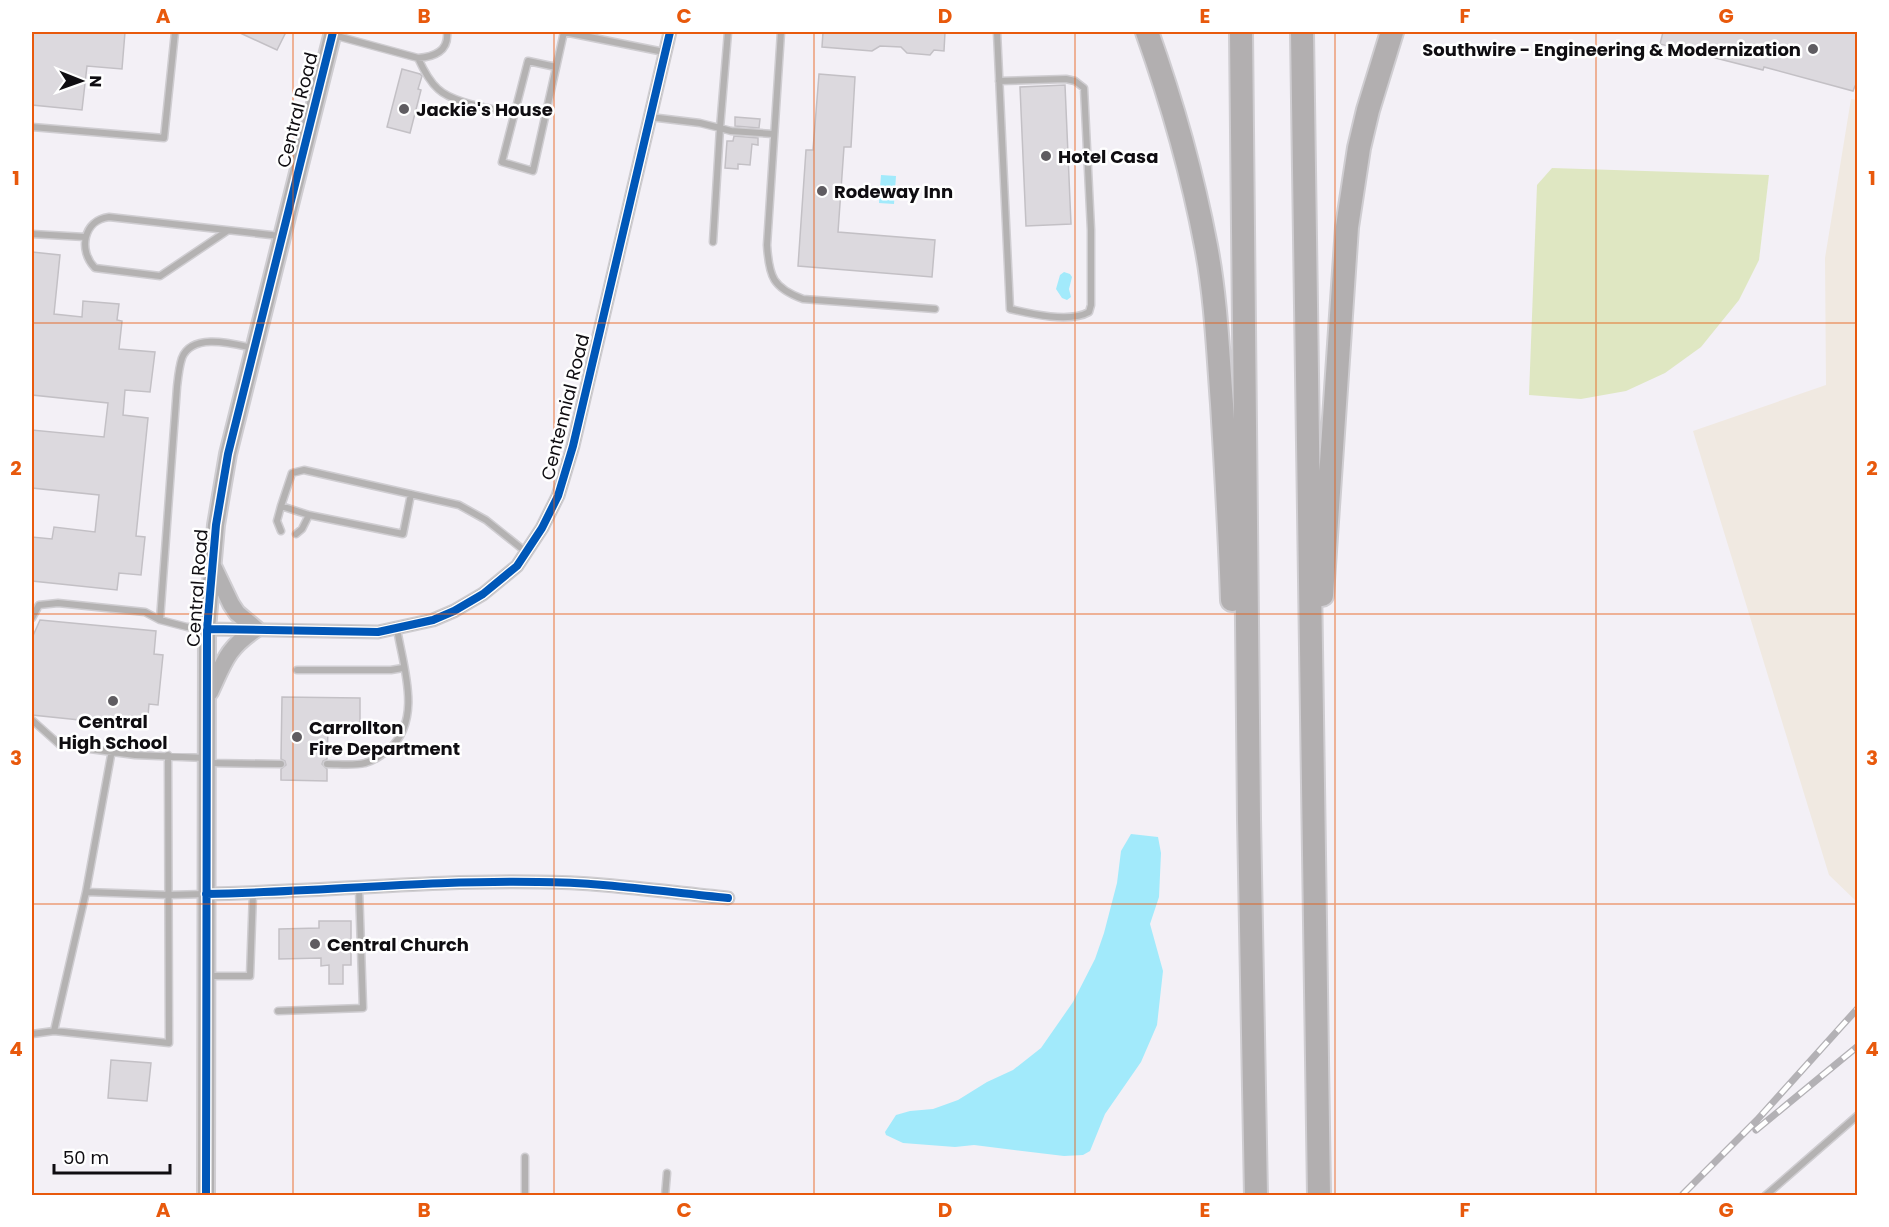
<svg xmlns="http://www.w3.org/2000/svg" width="1889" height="1227" viewBox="0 0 1889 1227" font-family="Poppins,sans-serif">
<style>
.industrial{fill:#f0e9e1}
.green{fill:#dfe7c2}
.water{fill:#a2eafb}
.building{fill:#dcd9de;stroke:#c3c0c5;stroke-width:1.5}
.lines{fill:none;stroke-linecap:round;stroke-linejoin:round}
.lane-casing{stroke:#cfcdd1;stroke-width:9}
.street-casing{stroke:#cfcdd1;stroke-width:15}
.secondary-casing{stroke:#cfcdd1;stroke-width:20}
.highway-casing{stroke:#cfcdd1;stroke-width:26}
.lane{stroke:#b4b2b2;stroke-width:6}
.street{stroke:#b4b2b2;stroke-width:12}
.secondary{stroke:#b3b1b2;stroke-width:16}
.highway{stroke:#b2afb0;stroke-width:22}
.rail-casing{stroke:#b3b1b5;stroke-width:7}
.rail{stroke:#fff;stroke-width:4.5;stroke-dasharray:14;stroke-linecap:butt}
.cycleway-casing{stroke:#fff;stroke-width:11}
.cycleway{stroke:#0057b8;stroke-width:8}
.grid{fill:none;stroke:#e8590c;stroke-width:1.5;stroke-opacity:0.55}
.poi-dot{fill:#5f5c61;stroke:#fff;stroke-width:2}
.labels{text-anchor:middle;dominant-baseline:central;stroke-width:5;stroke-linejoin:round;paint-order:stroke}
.poi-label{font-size:18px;font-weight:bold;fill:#0f0d11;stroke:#fff;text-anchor:start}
.street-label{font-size:18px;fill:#0f0d11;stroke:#fff}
.neatline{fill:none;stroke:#e8590c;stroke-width:2}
.grid-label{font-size:20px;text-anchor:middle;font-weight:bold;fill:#e8590c}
</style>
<rect width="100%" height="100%" fill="#f3f0f6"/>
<path class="industrial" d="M1851 99 1858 100 1857 902 1829 875 1693 431 1826 385 1825 258Z"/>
<path class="green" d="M1552 168 1769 175 1759 260 1739 300 1701 347 1665 373 1626 391 1581 399 1529 395 1537 185Z"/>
<path class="water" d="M881 175 896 176 894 204 879 203Z
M1064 272 1070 274 1072 277 1069 289 1071 297 1067 300 1062 298 1056 289 1060 275Z
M1131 834 1158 837 1161 853 1159 897 1150 924 1163 971 1157 1025 1141 1062 1105 1114 1090 1151 1083 1155 1064 1156 974 1145 955 1147 903 1143 886 1135 885 1132 896 1115 910 1111 933 1109 958 1100 987 1082 1013 1070 1041 1048 1073 1002 1095 959 1104 933 1117 883 1121 851Z"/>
<path class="building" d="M32 32H125L122 69 87 66 82 110 32 105Z
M238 32H286L277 50Z
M823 32H945L944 51 934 50 930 55 907 53 901 47 880 46 872 51 822 47Z
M1663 32H1857V86H1855L1853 91 1764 67 1763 70 1660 44Z
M402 69 420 74 422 76 418 89 421 90 410 133 387 127Z
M819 74 855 77 851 147H844L838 232 935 240 932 277 798 266 806 150H813Z
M1065 85 1071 224 1026 226 1020 87Z
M735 117 760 119 759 128 735 126Z
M734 136 758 138V145L752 144 750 165 738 164V169L725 168 727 141H733Z
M32 252 60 255 54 314 82 317 83 301 119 304 117 320 122 321 119 349 155 352 150 392 125 390 123 415 148 418 136 536 145 537 141 575 119 573 117 590 32 581V537L52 539 54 527 95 532 99 495 32 488V430L104 437 108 403 32 395Z
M40 620 156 631 154 654 163 655 158 705 149 704 147 727 32 715V638Z
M282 697 360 698V731L328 730 327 759 323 761 322 764 327 769V781L281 780V769L286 765 285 761 281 759Z
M319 921H351V965H343V984H329V965L321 966V958L279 959V929L319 928Z
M111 1060 151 1063 147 1101 108 1098Z"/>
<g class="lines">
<defs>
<path id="lane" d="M564 32 664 52
M728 32 720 128 731 131 773 134
M781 32 767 245C769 277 773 288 803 299L935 309
M997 32 1010 309C1031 314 1070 323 1089 312L1091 305V230L1084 88 1075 81 1066 79 999 81
M333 35 418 58C434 57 449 51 447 32
M418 58C423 69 429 81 438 89 454 104 493 108 514 114
M556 67 528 61 502 162 533 171 564 32
M650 117 700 123 720 128 713 242
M32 127 164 138 175 32
M227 231 160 276 95 268C78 251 83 220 109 217L280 236
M32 234 85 237
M411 494 403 534 309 515 281 506 292 473 304 470 459 505 486 520 526 552
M281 506 277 521 281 531
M296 534 302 529 309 515
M32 618 39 605 58 603 145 612 160 620 187 627 207 629
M160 620 177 387C178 378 179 367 182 358 192 332 234 344 253 348
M297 670H391L403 668
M32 720 60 745 135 755 206 758
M209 763 281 764
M327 764C339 764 353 766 365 763 374 761 382 755 389 749 423 720 403 666 397 629
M86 892 112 750
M208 976H250L253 893
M278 1011 363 1008 359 888
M54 1031 169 1043 168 755
M32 1034 54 1031 86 892 169 895 205 894
M525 1157V1196
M665 1196 667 1173
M1765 1196 1858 1115"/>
<path id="street" d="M207 629 378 632 433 620 454 611 483 594 517 566 542 528 558 496 573 446 670 32
M206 894C317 892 427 880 538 882 601 882 665 892 728 898"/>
<path id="secondary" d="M210 692C224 662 227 648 256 629L237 613 231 604 212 564
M206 1196 207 629 216 525 228 454 333 32"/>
<path id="highway" d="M1147 32C1172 102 1192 172 1206 246 1216 298 1218 352 1222 404 1226 469 1230 534 1232 600
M1241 32 1249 819 1256 1196
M1302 32 1319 1196
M1322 595 1347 227 1359 148 1368 110 1392 32"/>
</defs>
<use href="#lane" class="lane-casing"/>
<use href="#street" class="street-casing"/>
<use href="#secondary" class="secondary-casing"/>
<use href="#highway" class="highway-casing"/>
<use href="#lane" class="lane"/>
<use href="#street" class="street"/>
<use href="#secondary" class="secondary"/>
<use href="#highway" class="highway"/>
<defs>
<path id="rail" d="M1756 1130 1858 1046
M1683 1194 1757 1120 1858 1008"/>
</defs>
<use href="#rail" class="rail-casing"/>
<use href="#rail" class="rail"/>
<defs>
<path id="cycleway" d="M207 629 378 632 433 620 454 611 483 594 517 566 542 528 558 496 573 446 670 32
M206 894C317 892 427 880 538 882 601 882 665 892 728 898
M206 1196 207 629 216 525 228 454 333 32"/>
</defs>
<use href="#cycleway" class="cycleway-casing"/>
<use href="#cycleway" class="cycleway"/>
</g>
<path class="grid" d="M293 32V1196M554 32V1196M814 32V1196M1075 32V1196M1335 32V1196M1596 32V1196M32 323H1858M32 614H1858M32 904H1858"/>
<g class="poi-dot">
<circle cx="1813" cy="49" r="6"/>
<circle cx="404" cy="109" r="6"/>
<circle cx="1046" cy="156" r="6"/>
<circle cx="822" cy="191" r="6"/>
<circle cx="113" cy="701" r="6"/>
<circle cx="297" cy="737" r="6"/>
<circle cx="315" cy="944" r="6"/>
</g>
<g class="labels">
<g class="poi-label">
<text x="1801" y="49" text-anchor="end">Southwire - Engineering &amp; Modernization</text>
<text x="416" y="109">Jackie's House</text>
<text x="1058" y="156">Hotel Casa</text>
<text x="834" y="191">Rodeway Inn</text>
<text x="113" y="721" text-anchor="middle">Central<tspan x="113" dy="21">High School</tspan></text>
<text x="309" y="727">Carrollton<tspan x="309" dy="21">Fire Department</tspan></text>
<text x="327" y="944">Central Church</text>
</g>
<g class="street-label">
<text transform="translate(297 110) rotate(-76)">Central Road</text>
<text transform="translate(565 407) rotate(-76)">Centennial Road</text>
<text transform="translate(197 588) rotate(-86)">Central Road</text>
</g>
</g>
<rect width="1889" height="1227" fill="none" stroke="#ffffff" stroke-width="66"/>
<g transform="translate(81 81) rotate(91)" stroke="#ffffff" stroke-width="4.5" paint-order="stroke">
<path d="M0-4.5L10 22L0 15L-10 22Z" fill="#0f0d11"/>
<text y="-9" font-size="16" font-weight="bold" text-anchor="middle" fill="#0f0d11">N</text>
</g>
<path d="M54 1164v9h116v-9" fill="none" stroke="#0f0d11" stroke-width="3"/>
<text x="63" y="1164" font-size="18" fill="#0f0d11" stroke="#ffffff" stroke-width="4.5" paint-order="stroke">50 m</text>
<rect x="33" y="33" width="1823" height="1161" class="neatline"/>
<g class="grid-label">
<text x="163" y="23">A</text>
<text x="424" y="23">B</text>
<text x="684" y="23">C</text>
<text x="945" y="23">D</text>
<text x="1205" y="23">E</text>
<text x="1465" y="23">F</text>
<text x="1726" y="23">G</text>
<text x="16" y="185">1</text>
<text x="1872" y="185">1</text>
<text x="16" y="475">2</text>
<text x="1872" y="475">2</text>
<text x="16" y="765">3</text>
<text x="1872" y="765">3</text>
<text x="16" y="1056">4</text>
<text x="1872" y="1056">4</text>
<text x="163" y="1217">A</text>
<text x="424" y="1217">B</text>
<text x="684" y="1217">C</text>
<text x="945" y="1217">D</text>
<text x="1205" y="1217">E</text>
<text x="1465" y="1217">F</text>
<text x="1726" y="1217">G</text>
</g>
</svg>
